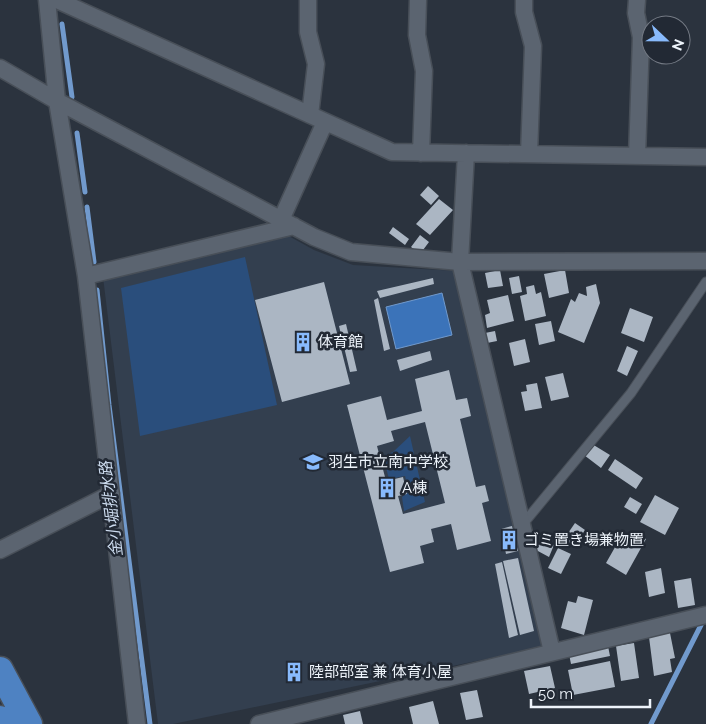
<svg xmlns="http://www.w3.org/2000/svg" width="706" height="724" viewBox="0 0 706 724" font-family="Raleway,'Noto Sans JP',sans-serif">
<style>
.built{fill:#333f4f}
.green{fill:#2a4e7c}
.water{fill:#3b73b9;stroke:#719acd}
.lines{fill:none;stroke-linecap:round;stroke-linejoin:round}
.stream{stroke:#719acd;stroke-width:5}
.building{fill:#abb6c3;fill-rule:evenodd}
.lane-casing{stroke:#484f58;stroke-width:11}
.street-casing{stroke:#484f58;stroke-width:19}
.primary-casing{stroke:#484f58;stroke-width:29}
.lane{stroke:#5b6470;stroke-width:9}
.street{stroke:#5b6470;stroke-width:16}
.primary{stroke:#4e82c2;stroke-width:26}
.labels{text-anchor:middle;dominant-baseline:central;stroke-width:5;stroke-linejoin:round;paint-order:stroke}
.poi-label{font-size:15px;fill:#eef4fb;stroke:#222934;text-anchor:start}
.water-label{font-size:16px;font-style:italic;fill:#ccdbee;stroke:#222934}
</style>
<rect width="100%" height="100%" fill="#2b333e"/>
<path class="built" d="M276 229 314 250 353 265 457 271 544 647 173 724H158L103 277Z"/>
<path class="green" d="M245 257 277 405 140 436 121 288Z
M410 436 425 502 404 511 402 497 409 492 405 476 389 479 383 456 393 452Z"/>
<path class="water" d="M442 293 452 335 396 349 386 307Z"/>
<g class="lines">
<path class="stream" d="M62 24 72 97
M77 133 85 192
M87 207 94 262
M97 290 109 405 150 724
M651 724 701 625"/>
</g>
<path class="building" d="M428 186 439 196 431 205 420 195Z
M439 199 453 210 430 235 416 224Z
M393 227 409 239 405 245 389 233Z
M420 235 429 242 420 254 411 247Z
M500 270 503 286 488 288 485 273Z
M565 270 569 293 549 298 544 274Z
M519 276 522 292 512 294 509 278Z
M433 278 434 284 380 298 377 291Z
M324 282 350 384 282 402 255 300Z
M596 284 600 303 584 343 558 332 571 299 575 302 579 293 587 296 586 287Z
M534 285 536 294 541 292 546 316 525 321 520 296 527 294 526 287Z
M508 295 514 321 487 328 485 315 490 313 487 300Z
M378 298 390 349 384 351 374 300Z
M630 308 653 317 644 342 621 333Z
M551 321 555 341 539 345 535 324Z
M346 324 357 371 350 372 339 326Z
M495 331 497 341 487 343 485 333Z
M525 339 530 362 514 366 509 343Z
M627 346 638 351 627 376 617 371Z
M430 351 432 360 400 371 397 360Z
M449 370 456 400 467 398 471 416 460 419 476 487 485 485 489 501 482 503 491 541 457 550 451 524 431 529 434 542 420 546 424 563 390 572 347 405 381 396 387 420 422 411 415 379ZM425 422 445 503 403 514 398 496 407 494 403 477 386 481 377 446 394 441 391 431Z
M563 373 569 397 551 401 545 377Z
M537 383 542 408 525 411 521 392 527 391 526 385Z
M592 444 610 455 601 468 584 455Z
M615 459 643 478 636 489 608 470Z
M655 495 679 508 665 535 640 522Z
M630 497 642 504 636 514 624 507Z
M575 523 585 530 574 546 564 539Z
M512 526 518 551 506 554 501 529Z
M632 531 646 539 626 575 606 563 618 542 623 545Z
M541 539 554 545 549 557 536 550Z
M558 548 571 554 561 574 548 568Z
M518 558 534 631 520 635 503 561Z
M502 562 518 635 509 638 495 564Z
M661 568 665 593 649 597 645 572Z
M691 578 695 605 678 608 674 581Z
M578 596 593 600 584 635 561 628 568 601 576 603Z
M670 633 675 658 670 659 672 672 654 676 649 637Z
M634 643 639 678 621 681 616 646Z
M608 646 610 656 571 664 569 654Z
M610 661 615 687 573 695 568 670Z
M296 664 299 676 292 679 289 667Z
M550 666 555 688 529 694 524 671Z
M477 690 483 717 466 720 460 693Z
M433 701 439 724H413L409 707Z
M360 711 363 724H345L343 715Z"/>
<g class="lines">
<defs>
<path id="lane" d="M523 524 631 393 706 282"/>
<path id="street" d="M47 0 57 101 86 276 137 724
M57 0 392 152 706 157
M308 0V32L316 64 310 115
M418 0 417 35 424 71 421 153
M524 0V12L533 46 529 154
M637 0 636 13 641 37 637 156
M0 68 57 101 314 237 351 252 460 262 706 261
M466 153 460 262 552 652
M281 220 325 122
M86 276 294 226
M0 550 111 494
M259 724 706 615"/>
<path id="primary" d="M0 670 29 724
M0 719 3 724"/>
</defs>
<use href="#lane" class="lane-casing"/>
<use href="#street" class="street-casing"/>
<use href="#primary" class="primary-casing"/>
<use href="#lane" class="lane"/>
<use href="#street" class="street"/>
<use href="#primary" class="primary"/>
</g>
<defs>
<symbol id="building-bare" viewBox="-9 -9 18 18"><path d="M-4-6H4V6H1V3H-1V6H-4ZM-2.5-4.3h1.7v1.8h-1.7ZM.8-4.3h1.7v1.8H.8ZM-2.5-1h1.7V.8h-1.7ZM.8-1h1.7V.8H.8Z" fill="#88bafc" stroke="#222934" stroke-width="2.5" paint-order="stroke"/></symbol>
<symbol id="school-bare" viewBox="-9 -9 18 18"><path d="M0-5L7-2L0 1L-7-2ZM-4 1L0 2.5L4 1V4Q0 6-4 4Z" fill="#88bafc" stroke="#222934" stroke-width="2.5" paint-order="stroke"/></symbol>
</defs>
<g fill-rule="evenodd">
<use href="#building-bare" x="289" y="328" width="28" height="28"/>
<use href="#school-bare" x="299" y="448" width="28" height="28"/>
<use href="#building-bare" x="373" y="474" width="28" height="28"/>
<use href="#building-bare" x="495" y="526" width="28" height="28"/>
<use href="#building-bare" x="280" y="658" width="28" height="28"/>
</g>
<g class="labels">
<g class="poi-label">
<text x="318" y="342">体育館</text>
<text x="328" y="462">羽生市立南中学校</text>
<text x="402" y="488">A棟</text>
<text x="524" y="540">ゴミ置き場兼物置</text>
<text x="309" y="672">陸部部室 兼 体育小屋</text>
</g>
<g class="water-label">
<text transform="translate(111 509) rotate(-97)">金小堀排水路</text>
</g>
</g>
<g transform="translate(666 40) rotate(112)"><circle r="24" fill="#222934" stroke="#747a84"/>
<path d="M0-4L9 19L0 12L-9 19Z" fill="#88bafc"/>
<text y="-8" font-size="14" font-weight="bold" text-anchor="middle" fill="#eef4fb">N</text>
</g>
<path d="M531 699v8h119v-8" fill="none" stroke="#eef4fb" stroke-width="2.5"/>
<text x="538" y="699" font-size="15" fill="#eef4fb" stroke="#222934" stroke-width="4" paint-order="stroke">50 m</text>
</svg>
